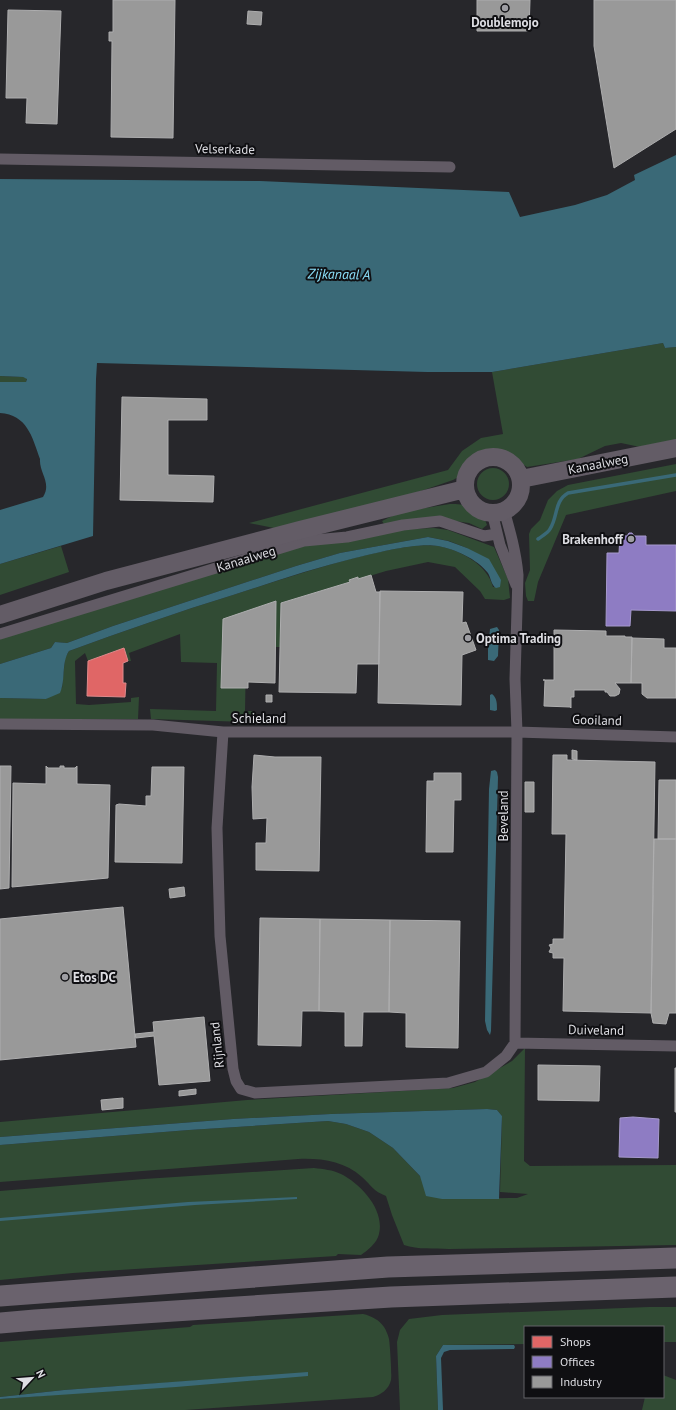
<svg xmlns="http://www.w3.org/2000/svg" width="676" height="1410" viewBox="0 0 676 1410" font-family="'PT Sans',sans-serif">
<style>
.green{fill:#314b34}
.water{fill:#3a6977}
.shops{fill:#e06666;stroke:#df8a8c}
.offices{fill:#8e7cc3;stroke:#a699cd}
.industry{fill:#999;stroke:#aeaeaf}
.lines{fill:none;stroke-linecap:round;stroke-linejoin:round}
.stream{stroke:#3a6977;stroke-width:3.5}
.street{stroke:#625b65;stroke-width:11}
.primary{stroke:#635c66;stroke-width:18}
.highway{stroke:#6a626d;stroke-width:21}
.poi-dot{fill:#9e9ea3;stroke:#0f0f12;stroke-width:1.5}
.labels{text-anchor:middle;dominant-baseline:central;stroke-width:4;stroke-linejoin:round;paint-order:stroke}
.poi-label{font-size:13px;font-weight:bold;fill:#dedee3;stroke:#0f0f12;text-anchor:start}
.street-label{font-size:13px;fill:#dedee3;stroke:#0f0f12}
.water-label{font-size:14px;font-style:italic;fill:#8ce1fb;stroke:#0f0f12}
</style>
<rect width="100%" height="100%" fill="#27272b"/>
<path class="green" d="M663 343 665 348 676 347V441L640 447 621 443 605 446 578 459 527 467 515 459 503 452 491 451 474 458 462 475 453 480 418 492 279 529 249 523 448 470 462 451 481 438 503 434 492 372Z
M0 376 23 377 27 378 26 382H0Z
M676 464V491L566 515 538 582 534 601H528L526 596 525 583 530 570 529 534 531 529 540 520 548 500 557 491 568 485Z
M477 484a16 16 0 1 1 32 0a16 16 0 1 1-32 0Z
M450 504C457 504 464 504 470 508 475 511 478 515 484 517L487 525 482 529 469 523 433 518 384 524 382 521 400 512Z
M434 528 448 530 494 547 508 579 510 598 504 600 485 599 480 591 455 567 428 562 386 571 281 603 280 647H274L246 658 245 711H253L254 716 248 722 151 719 150 709 216 711 217 663 181 662 180 634 129 653 131 661H128L124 648 88 661 85 653 75 661 76 704 89 705 131 702V698L139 697 138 719H0V698L46 699 62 688 65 658 69 651C123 631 178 612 233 595 273 582 313 569 354 558 376 553 416 542 438 546 460 550 487 564 493 587H500L467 548 449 541 428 537 340 553 296 566 113 626 67 643 55 642 51 648 0 664V637L303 545 409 529Z
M61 546 69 572 0 595V564Z
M525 1048 524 1161 530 1166 676 1165V1245L449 1249C434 1248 418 1250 404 1245L392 1215 386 1196C373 1191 372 1186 362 1177 344 1161 321 1158 298 1159L0 1182V1145L189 1130 328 1121 346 1124 369 1132 393 1148 442 1199 517 1198 528 1194 500 1192 502 1116 497 1110 487 1109 331 1114 233 1119 0 1137V1122L247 1100 453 1088 475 1082 512 1061Z
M314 1168C323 1169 333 1170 341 1174 361 1184 385 1210 379 1234 377 1243 368 1250 361 1255L338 1254 336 1256 73 1273 0 1280V1191L144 1179Z
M649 1307H676V1342H663V1327H525V1344L443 1345 436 1356 438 1410H400L397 1342 400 1330 409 1319 442 1315Z
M363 1314C372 1316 379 1320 384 1327 386 1330 388 1335 389 1339 390 1345 392 1375 391 1380 389 1389 381 1395 373 1397L185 1410H0V1399L28 1397 262 1376 64 1390 0 1397V1342L190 1327 193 1325Z
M663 1375 676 1380V1410H642L645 1397H663Z"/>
<path class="water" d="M676 155V347L665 348 663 343 492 372H427L97 363 96 379 93 536 0 564V510L43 497C52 483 39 473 40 459 32 436 27 415 0 413V382H26L27 379 23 377 0 376V179L260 181 509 192 520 217 575 205 607 195 635 180 634 175Z
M428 537 448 541 467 548 489 559 501 580 500 587 496 588C491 585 491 578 488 573 477 559 455 549 438 546 417 542 376 553 355 558 314 568 273 582 233 595 178 612 123 631 69 651 61 663 66 680 60 693L46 699 0 698V664L51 648 55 642 67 643 113 626 296 566 340 553Z
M497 627 499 630 498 656 494 661 488 660V649L490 629Z
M492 694C497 698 497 703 497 710L495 711 490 710V695Z
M495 770 497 772 498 777 491 1031 490 1035 487 1030 485 1021 489 789 491 771Z
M487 1109 497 1110 502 1116 499 1199H442L426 1196 420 1176 393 1148 369 1132 346 1124 328 1121 189 1130 0 1145V1137L233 1119 331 1114Z
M297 1197V1199L195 1205 0 1221V1218L188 1202Z
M443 1345H514L515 1347 514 1349 450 1350 444 1352 441 1358 443 1410H438L436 1356Z
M308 1372V1376L176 1387 0 1399V1397L64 1390Z"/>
<path class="shops" d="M124 648 128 661 123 663V683H126L125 697 87 696 88 661Z"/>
<path class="offices" d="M629 533H632L634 536H646V545H676V611L631 610 630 626H606L607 553H619L620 535 627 536Z
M633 1117 659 1119 658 1158 619 1157 620 1118Z"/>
<path class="industry" d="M113 0H175L173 138 111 137 112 41H109V32H113Z
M477 0H530L529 31H477Z
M594 0H676V129L614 168 594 46Z
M8 10 61 11 57 124 26 123 27 98H6Z
M248 11 262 12 261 25 247 24Z
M122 397 207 399V420H168V475L214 476 213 502 120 500Z
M371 575 376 592H380L379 664H357L356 693 279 692 281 603 350 582 349 580 358 577V579Z
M380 591 463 592 462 623 466 622 476 650 462 655 461 705 378 703Z
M276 601 275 683 248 682V688H221L223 619Z
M554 630 606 631V636H625V637H632L631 683H615L620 689 619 694 615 696H610L607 692H605V690H574V697H571V708L570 707 544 706 545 680H543H554Z
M632 638 664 639V648H676V698H647L642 694V683H631Z
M266 695H272V702H266Z
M572 750 577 751V760L572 759Z
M254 755 275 757H321L319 871 256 870V843H266L267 818 253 819 252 787Z
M553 755H567V760L655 762 651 1013 563 1011 564 958H553V953L549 952 551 948 549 945 553 944V939H564L566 834H552Z
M0 766H11L9 888 0 889Z
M46 766 48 768H60V766H64V768H75L77 766V784L110 785 108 878 12 887 13 783 46 784Z
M152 767H184L182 863 115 862 116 805 119 804 146 806V796H151Z
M434 773H461V800H454L453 852H426L427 781H434Z
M659 780H676V839H658Z
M525 782H534V812H525Z
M654 839H676V1013H669L666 1024 653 1023 651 1013Z
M184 887 185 896 170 898 169 889Z
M123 907 136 1047 0 1060V919Z
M260 918 320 919 319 1011H302L301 1046 258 1045Z
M320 919 390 920 389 1012H363L362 1046H345V1012L319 1011Z
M390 920 460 921 458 1048 406 1047V1013L389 1012Z
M204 1017 210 1081 159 1085 154 1036 136 1038 135 1034 154 1032 153 1022Z
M538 1065 600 1066 599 1101 538 1100Z
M675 1068H676V1112H675Z
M196 1089V1094L179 1096V1091Z
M123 1098V1108L102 1110 101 1100Z"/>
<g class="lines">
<path class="stream" d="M538 539C542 536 548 533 550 529 558 517 554 501 568 493L676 475"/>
<path class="street" d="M0 159 450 167
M504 510C510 531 516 552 518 575L515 679 517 732 515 1043
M492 512 500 545 516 585
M0 634 304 541 347 537 403 525 440 521 484 536 497 534
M0 724 153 725 223 732H517L676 737
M223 732 217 828 220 936 233 1069 236 1081 241 1089 255 1093 448 1083 486 1072 506 1056 515 1043
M515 1043 676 1046"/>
<path class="primary" d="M465 485a28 28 0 1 1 56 0a28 28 0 1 1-56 0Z
M521 479 676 448
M0 615 106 581 300 530 465 489"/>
<path class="highway" d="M0 1296 388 1267 676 1258
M0 1323 35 1320 391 1297 676 1287"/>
</g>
<g class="poi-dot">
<circle cx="505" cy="8" r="4"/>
<circle cx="631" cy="539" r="4"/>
<circle cx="468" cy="638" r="4"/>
<circle cx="65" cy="977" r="4"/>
</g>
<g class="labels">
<g class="poi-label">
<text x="505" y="22" text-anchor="middle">Doublemojo</text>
<text x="623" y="539" text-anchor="end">Brakenhoff</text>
<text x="476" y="638">Optima Trading</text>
<text x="73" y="977">Etos DC</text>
</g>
<g class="street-label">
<text transform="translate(225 149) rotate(1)">Velserkade</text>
<text transform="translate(598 464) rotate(-11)">Kanaalweg</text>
<text transform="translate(246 559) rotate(-17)">Kanaalweg</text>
<text x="259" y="718">Schieland</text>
<text transform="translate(597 720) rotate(2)">Gooiland</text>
<text transform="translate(503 816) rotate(-90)">Beveland</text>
<text transform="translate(596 1030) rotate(1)">Duiveland</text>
<text transform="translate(217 1045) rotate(-96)">Rijnland</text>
</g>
<g class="water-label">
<text transform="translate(339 274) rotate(1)">Zijkanaal A</text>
</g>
</g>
<rect x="524" y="1326" width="140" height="72" fill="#0f0f12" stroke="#626266"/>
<rect x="532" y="1336" width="20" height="12" fill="#e06666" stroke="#626266"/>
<text x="560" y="1346" font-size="12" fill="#dedee3">Shops</text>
<rect x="532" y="1356" width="20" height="12" fill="#8e7cc3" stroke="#626266"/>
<text x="560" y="1366" font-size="12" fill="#dedee3">Offices</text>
<rect x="532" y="1376" width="20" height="12" fill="#999999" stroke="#626266"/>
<text x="560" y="1386" font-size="12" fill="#dedee3">Industry</text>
<g transform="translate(32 1378) rotate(64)" stroke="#0f0f12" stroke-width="3" paint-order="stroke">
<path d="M0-3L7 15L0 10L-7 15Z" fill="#dedee3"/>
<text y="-6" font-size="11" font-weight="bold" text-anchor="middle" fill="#dedee3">N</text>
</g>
</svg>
